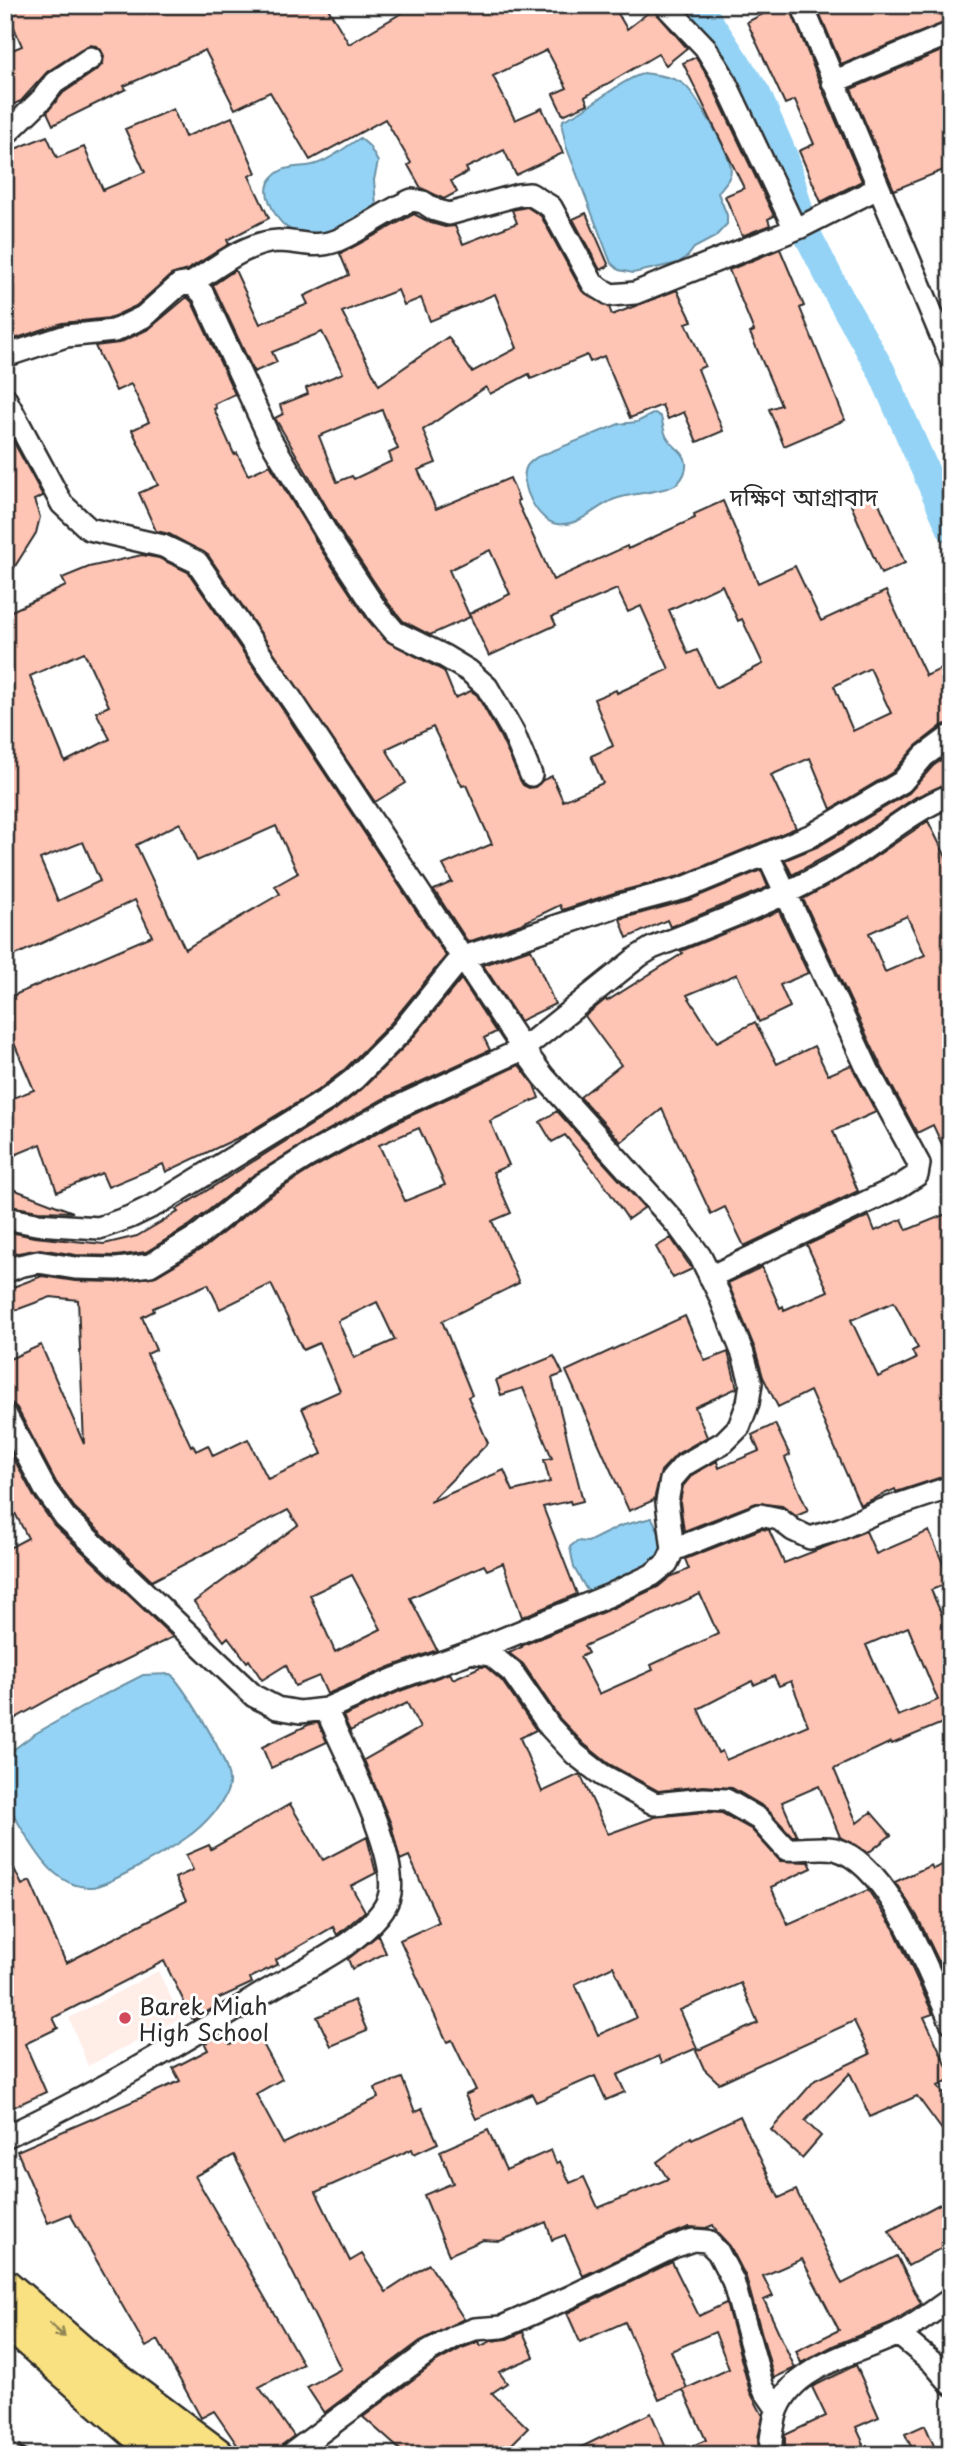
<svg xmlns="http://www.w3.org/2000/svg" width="956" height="2460" viewBox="0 0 956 2460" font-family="'Playpen Sans','Noto Sans Bengali',sans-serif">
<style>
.built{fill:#ffede8}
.water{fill:#94d3f5;stroke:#6a90a4;stroke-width:2}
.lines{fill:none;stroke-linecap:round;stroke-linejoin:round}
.canal{stroke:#94d3f5;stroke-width:28}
.building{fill:#fec4b4;stroke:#2b2b2b;stroke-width:2;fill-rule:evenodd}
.minor-casing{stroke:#2b2b2b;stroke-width:26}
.trunk-casing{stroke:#2b2b2b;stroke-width:38}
.minor{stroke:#fff;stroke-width:21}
.trunk{stroke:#f9e181;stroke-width:33}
.rail{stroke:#2b2b2b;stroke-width:5;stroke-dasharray:10 5;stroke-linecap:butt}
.oneway{stroke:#928656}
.poi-dot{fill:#d1495b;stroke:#fff;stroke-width:2.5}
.labels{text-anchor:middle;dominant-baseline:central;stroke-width:6;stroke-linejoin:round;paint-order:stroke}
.poi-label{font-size:23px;fill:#2b2b2b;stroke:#fff;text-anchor:start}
.neighbourhood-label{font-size:24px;fill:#2b2b2b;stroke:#fff}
</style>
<rect width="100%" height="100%" fill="#fff"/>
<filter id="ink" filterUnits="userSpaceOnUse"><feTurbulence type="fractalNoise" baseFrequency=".0143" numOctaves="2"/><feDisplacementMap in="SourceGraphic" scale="14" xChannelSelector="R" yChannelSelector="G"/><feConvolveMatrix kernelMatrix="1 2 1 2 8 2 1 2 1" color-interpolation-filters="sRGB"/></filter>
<g filter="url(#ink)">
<path class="built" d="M158 1971 181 2018 88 2066 69 2018Z"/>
<path class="water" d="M644 73C656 75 671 76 682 83 695 91 730 154 731 169 731 180 723 185 718 193L727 215V224L715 237 694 248 688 256 678 263 633 273 619 270 611 263 566 146 562 127 563 120C593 108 613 84 644 73Z
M360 138 369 146 378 162 374 180 376 206C344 234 290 256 270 203 266 194 266 185 272 178 281 167 294 167 307 166 324 165 345 147 360 138Z
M655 413 661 417C663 423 663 428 665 433 668 446 685 449 686 463 687 470 683 478 678 483 667 492 631 493 615 499 596 506 580 527 557 524 538 522 519 485 526 468 528 463 532 461 537 457L619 424 637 422Z
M652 1518C661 1535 667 1548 655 1564L595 1593 588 1592 574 1568 570 1547 577 1541 588 1542 620 1526Z
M171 1674C188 1694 227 1755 229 1780 231 1799 201 1828 186 1838 171 1849 108 1886 92 1887 55 1889 35 1850 19 1824 15 1817 9 1808 6 1801 2 1789 5 1771 5 1758L9 1753 33 1735 104 1695 143 1675Z"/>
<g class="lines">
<path class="canal" d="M698 5 757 94 785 159 804 228 840 298 881 370 951 529"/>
</g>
<path class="building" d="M21 5H326L349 44 405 11 402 5H613L627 29 653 9 687 48 666 65 658 54 585 97 588 104 563 115 553 94 567 88 547 50 493 76 515 120 542 108 563 153 516 175 504 150 466 168 468 172 451 181 457 192 444 199 421 188 408 165 411 163 385 119 310 160 270 92 235 109 205 50 124 86 126 89 53 125 47 112 63 93 98 69 103 63 104 56 101 50 96 46 89 45 47 72 21 101 10 106 5 94V53L22 46 7 11Z
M781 5H789L821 86 862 181 821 202 799 151 814 144 795 100 785 104 747 22Z
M816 5H951V20L841 64Z
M951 47V167L894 190 851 89Z
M696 57 709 79 774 216 768 219 770 225 742 236 725 196 744 188 683 63Z
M173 109 185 137 232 117 256 173 249 176 269 218 227 240 229 244 187 270 171 275 136 306 110 318 62 323 5 342V153L47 136 57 158 84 147 103 190 145 172 125 129Z
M527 207 541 216 582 291 609 307 612 315 677 290 692 321 686 323 705 366 698 369 723 431 697 442 684 412 668 419 662 405 630 418 604 356 590 362 587 355 531 379 529 374 490 394 486 387 423 430 436 463 418 470 436 509 510 478 519 500 517 501 553 580 627 546 628 549 695 518 694 514 723 501 758 583 795 566 821 621 886 591 926 676 951 664V723L943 725 916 746 893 772 831 809 810 758 771 775 796 828 680 876 617 892 562 910 560 905 521 924 468 942 434 890 452 882 443 865 492 844 466 785 462 786 433 727 386 749 406 783 375 802 208 555 169 534 156 531 139 493 158 485 132 430 149 422 131 384 116 391 95 346 119 343 149 329 187 297 192 302 235 394 214 404 216 408 214 409 234 454 237 453 248 475 270 465 322 551 367 619 385 640 444 671 455 698 471 691 477 695 501 738 523 785 529 788 535 787 543 780 552 776 563 801 603 783 591 756 613 746 594 699 616 690 617 693 669 669 641 606 628 612 617 589 552 617 556 625 489 656 469 614 510 594 490 550 449 570 470 617 430 635 403 621 389 604 344 537 275 418 283 414 280 405 308 394 306 388 343 373 322 332 272 352 277 362 254 372 213 285 235 270 260 324 308 304 304 296 349 275 340 254 414 214 431 223 445 227 455 226 463 244 517 223 512 210ZM398 290 404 305 421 298 430 321 495 294 517 348 472 372 448 337 379 385 342 312ZM382 410 398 449 389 453 392 461 354 479 352 476 337 482 319 436ZM722 585 738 621 742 619 763 664 716 688 697 650 688 654 669 610ZM870 668 891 713 853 731 834 686Z
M586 213 609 266 600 270 573 219Z
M780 249 804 306 800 308 845 420 784 446 769 409 781 405 750 333 754 331 729 270Z
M5 426 43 496 34 500 40 517 36 533 5 582Z
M875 494 905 563 881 574 851 505Z
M142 555 159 558 188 572 283 710 446 956 391 1023 345 1069 321 1088 246 1134 166 1172 163 1164 108 1187 102 1173 57 1192 41 1144 5 1159V1101L34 1090 5 1022V999L152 936 135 900 5 960V614L66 586 62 578 89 567ZM84 652 109 706 96 712 110 739 65 762 30 676ZM180 823 197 861 276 826 298 873 275 886 280 894 185 949 136 845ZM83 842 100 881 58 901 40 859Z
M951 753V782L916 797 840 849 792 875 785 860 819 846 909 793 933 766Z
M928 821 951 867V1015L945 1018 951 1036V1164L933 1125 917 1133 880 1064 803 899 854 871ZM907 916 925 955 885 972 869 933Z
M761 870 768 887 670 927 667 920 627 938 620 919 689 900Z
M779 911 808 973 780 985 790 1007 759 1022 737 974 687 995 717 1042 755 1022 777 1064 814 1046 828 1075 851 1065 876 1112 833 1131 858 1191 744 1246 725 1207 711 1214 662 1109 621 1142 580 1097 621 1065 585 1016 606 999 607 1001 683 953 681 951Z
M531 949 555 1004 520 1021 483 965Z
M461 979 496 1032 484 1038 490 1050 383 1099 300 1146 252 1176 190 1225 146 1252 116 1256 76 1255 40 1249 18 1253 5 1251V1231L34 1237 104 1244 137 1236 178 1212 176 1210 335 1110 362 1089 411 1040Z
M519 1065 534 1085 539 1098 490 1121 509 1165 493 1172 511 1213 492 1221 519 1283 442 1321 472 1395 468 1397 488 1443 430 1502 504 1470 513 1491 550 1482 544 1460 552 1458 523 1388 501 1395 496 1380 554 1356 563 1374 552 1378 583 1501 571 1504 570 1501 543 1507 577 1594 522 1617 503 1563 487 1570 484 1565 410 1598 437 1650 390 1667 327 1694 319 1676 295 1686 286 1665 262 1680 249 1660 247 1662 228 1637 224 1641 194 1602 298 1525 288 1510 152 1581 75 1508 56 1482 17 1408 11 1403 5 1401V1361L41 1345 84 1444 78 1300 51 1297 5 1314V1290L42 1276 75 1281 117 1282 156 1276 205 1247 268 1197 313 1168 395 1123ZM419 1128 445 1185 405 1201 379 1145ZM208 1284 220 1309 271 1284 303 1350 319 1343 340 1391 302 1408 322 1454 268 1479 248 1439 213 1456 208 1445 196 1451 193 1445 191 1446 147 1354 156 1350 142 1317 154 1311 153 1308ZM377 1302 395 1340 354 1358 338 1321ZM352 1575 381 1629 335 1652 310 1595Z
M557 1111 643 1206 644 1208 628 1219 599 1177 565 1135 552 1142 540 1122Z
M5 1186 73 1212 38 1211 5 1205Z
M951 1212V1474L896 1492 895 1489 860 1505 810 1391 778 1407 763 1377 755 1349 728 1283 762 1267 780 1308 783 1306 784 1310 828 1291 807 1245 869 1216 875 1231 902 1219 907 1230ZM894 1302 918 1348 912 1351 916 1359 878 1377 851 1320Z
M671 1238 692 1269 673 1278 656 1247Z
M685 1316 705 1361 728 1352 737 1388 695 1407 707 1437 677 1454 661 1471 654 1500 629 1511 566 1371Z
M775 1424 790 1455 785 1458 808 1511 796 1516 782 1506 756 1503 684 1531 680 1502 683 1486 692 1475 717 1461 719 1468 759 1451 752 1435Z
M5 1442 33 1495 54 1525 173 1637 84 1680 5 1724V1550L28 1538 5 1494Z
M761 1529 769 1530 784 1563 866 1531 876 1554 929 1531 951 1582 931 1590 951 1636V1729L947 1721 892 1744 891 1742 834 1769 857 1823 871 1812 891 1835 868 1853 840 1837 819 1786 782 1802 797 1836H792L766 1808 732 1788 703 1786 658 1791 609 1764 584 1744 560 1719 523 1664 509 1653 522 1647 521 1646 615 1607 658 1587 670 1577 689 1569 685 1559ZM700 1594 718 1634 651 1665 653 1670 599 1694 580 1657 588 1653 584 1646ZM908 1627 938 1700 898 1716 866 1645ZM774 1676 779 1686 791 1681 808 1725 726 1760 722 1751 718 1753 698 1709 752 1681 754 1685Z
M480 1667H486L502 1681 536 1730 520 1738 542 1792 580 1774 608 1834 655 1817 704 1812 722 1813 751 1829 780 1861 809 1862 812 1868 771 1887 788 1925 868 1890 894 1929 933 2014 924 2017 951 2075V2080L938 2086 951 2104V2142L917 2096 870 2117 850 2073 805 2121 821 2136 802 2158 771 2130 815 2080 870 2054 854 2021 719 2083 704 2069 696 2051 758 2023 741 1983 680 2010 697 2048 662 2063 659 2056 617 2075 625 2092 606 2100 595 2076 536 2102 532 2094 476 2119 465 2095 476 2090 452 2040 447 2042 400 1940 439 1922 409 1856 400 1860 391 1824 364 1760 420 1728 407 1703 350 1731 343 1716 400 1691 450 1673 453 1679ZM613 1966 636 2018 598 2035 575 1984Z
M318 1723 327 1742 271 1768 262 1747 310 1724Z
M290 1804 323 1860 367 1837 376 1873 351 1886 365 1911 363 1913 337 1935 333 1927 276 1960 278 1964 250 1978 252 1983 215 2000 218 2005 193 2020 164 1961 53 2018 58 2028 25 2044 46 2092 5 2111V1850L22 1885 30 1881 66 1963 186 1901 175 1878 193 1870 186 1855 209 1845 211 1849Z
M951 1861V1961L941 1966 917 1916 895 1882 931 1865 933 1869Z
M378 1935 386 1953 352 1969 348 1959Z
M354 2000 367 2031 331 2046 317 2017Z
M256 2031 282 2079 256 2094 283 2144 378 2098 375 2088 402 2078 415 2112 422 2108 438 2143 414 2154 412 2149 316 2192 350 2261 362 2254 386 2292 429 2264 464 2319 420 2341 324 2413 307 2387 341 2369 234 2155 195 2176 303 2364 259 2387 294 2436 282 2445 277 2455H244L214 2411 201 2418 158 2340 146 2347 70 2214 48 2223 17 2151 180 2081 173 2068 208 2050 205 2044 224 2032 230 2044Z
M740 2116 779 2198 796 2190 842 2284 897 2256 921 2304 890 2323 835 2345 801 2363 796 2351 839 2330 802 2259 763 2276 773 2296 764 2300 795 2368 774 2378 746 2277 730 2246 717 2232 713 2225 706 2228 689 2227 669 2235 583 2276 565 2235 552 2240 546 2222 500 2241 483 2240 449 2255 424 2195 453 2183 440 2151 488 2130 506 2170 551 2150 556 2163 560 2161 570 2183 584 2177 598 2208 668 2179 657 2162 691 2137 692 2139Z
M951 2198V2243L908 2266 889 2231Z
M672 2262 699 2316 726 2303 750 2392 763 2416 758 2438 759 2455H671L706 2440 683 2390 729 2369 715 2332 671 2351 687 2388 659 2400 625 2322 580 2342 567 2313Z
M523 2332 534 2357 499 2372 507 2383 492 2393 528 2428 501 2455H406L363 2417 435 2363 462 2348 478 2342 481 2346 491 2341 507 2339Z
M856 2365 879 2417 856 2427 869 2455H785V2435L826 2416 812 2387Z
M651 2413 669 2455H565Z
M925 2425 938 2455H915L905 2434Z"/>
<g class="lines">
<defs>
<path id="minor" d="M665 5 705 47 721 73 795 229
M802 5 951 359
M833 82 951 33
M5 135 42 99 54 83 91 58
M192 283C217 267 247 242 278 241 300 241 313 249 336 241 363 230 386 211 412 200L423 202 435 210 449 214 518 195 530 194 551 207 593 284 611 295 635 293 801 227 878 188
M5 356 66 336 114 331 143 317 179 285 192 283 203 294 270 439 333 544 378 612 395 632 444 656 469 671 487 687 513 732 531 775
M5 398 62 504 89 529 163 546 197 562 294 703 523 1049 544 1077 679 1227 700 1256 719 1294 743 1354 751 1383 748 1403 739 1427 724 1442 684 1465 671 1480 667 1502 673 1550 667 1563 652 1575 610 1595 471 1652
M5 1218 36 1224 99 1228 130 1217 159 1203 328 1099 354 1079 401 1032 461 958 620 905 684 888 812 835 902 782 924 756 951 736
M5 1272 19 1266 38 1262 75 1268 117 1269 150 1265 198 1236 260 1186 306 1157 389 1111 523 1049 639 956 652 948C718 922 786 898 847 860 882 838 912 810 951 795
M710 1277 900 1186 917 1175 919 1164 868 1070 768 855
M5 1414 45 1489 65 1517 254 1696 277 1708 300 1712 326 1709 395 1679 471 1652 491 1655 512 1672 550 1727 575 1754 602 1775 655 1804 704 1799 726 1800 759 1819 786 1849C800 1850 823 1846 835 1849 891 1865 928 1973 951 2022
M673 1550 760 1515 779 1519 793 1530 810 1538 840 1529 877 1512 951 1487
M5 2137C93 2096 176 2046 260 1995 288 1978 319 1963 347 1944 362 1933 387 1913 390 1893 397 1850 344 1751 326 1709
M898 2334 932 2362 951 2384
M290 2455 428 2352 456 2336 475 2329 502 2327 570 2297 673 2247 693 2240 707 2241 718 2252 733 2281 763 2388 776 2407
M772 2455C769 2444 772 2434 774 2423 783 2367 852 2356 896 2335 915 2326 933 2311 951 2299"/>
<path id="trunk" d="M5 2286 90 2360 217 2455
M5 2319 134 2431 167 2455"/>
</defs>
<use href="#minor" class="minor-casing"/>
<use href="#trunk" class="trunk-casing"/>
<use href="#minor" class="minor"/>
<use href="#trunk" class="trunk"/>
<path class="rail" d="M5 2438 32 2455"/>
</g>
<defs><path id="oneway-shaft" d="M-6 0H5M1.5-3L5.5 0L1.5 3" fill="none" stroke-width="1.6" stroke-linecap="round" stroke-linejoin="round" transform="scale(1.75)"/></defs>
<use class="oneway" href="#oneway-shaft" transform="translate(57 2330) rotate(41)"/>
</g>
<circle class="poi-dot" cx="125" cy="2018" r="7"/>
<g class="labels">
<g class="poi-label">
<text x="139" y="2005">Barek Miah<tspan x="139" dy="26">High School</tspan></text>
</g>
<g class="neighbourhood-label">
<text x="804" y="496">দক্ষিণ আগ্রাবাদ</text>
</g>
</g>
<rect width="956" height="2460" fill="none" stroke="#fff" stroke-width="28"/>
<rect x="14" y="14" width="928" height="2432" fill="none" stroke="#2b2b2b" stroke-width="2.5" filter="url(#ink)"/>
</svg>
